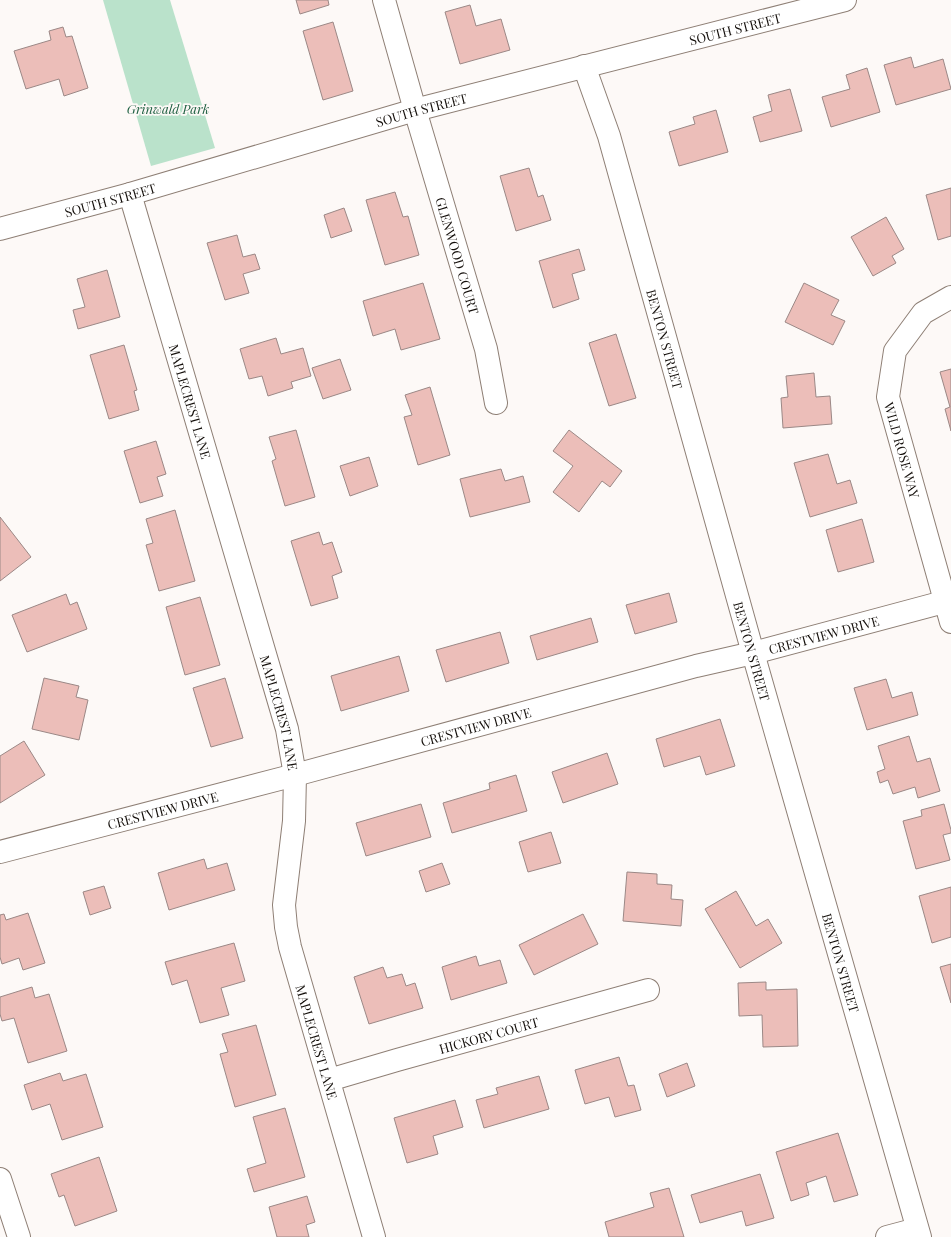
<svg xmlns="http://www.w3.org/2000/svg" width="951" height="1237" viewBox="0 0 951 1237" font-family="'Playfair Display',serif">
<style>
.green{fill:#bae2cb}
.building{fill:#ecbeb9;stroke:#9b8886}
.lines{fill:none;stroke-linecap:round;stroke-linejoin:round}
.minor-casing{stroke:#8e7f75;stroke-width:24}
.minor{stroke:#fff;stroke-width:22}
.labels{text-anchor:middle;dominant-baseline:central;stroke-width:3.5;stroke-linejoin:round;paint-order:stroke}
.street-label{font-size:13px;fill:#130e0a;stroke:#fdf9f7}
.park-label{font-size:13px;font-style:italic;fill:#206143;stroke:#fdf9f7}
</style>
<rect width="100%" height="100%" fill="#fdf9f7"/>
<path class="green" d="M103 0H170L215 148 151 166Z"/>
<path class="building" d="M296 0H328L329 5 300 14Z
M470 5 476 26 501 19 510 50 460 64 445 12Z
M333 22 353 91 323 100 303 31Z
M63 27 66 37 72 36 88 88 64 96 59 79 26 89 14 51 51 40 49 31Z
M911 57 914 68 943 59 951 89 896 105 884 65Z
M867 68 880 112 831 127 822 97 850 89 846 75Z
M790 89 802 131 760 142 753 117 772 111 768 95Z
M716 110 728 152 679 166 669 132 695 124 693 117Z
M529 168 538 197 543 195 551 220 516 231 500 176Z
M951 188V236L938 240 926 195Z
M395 192 403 217 408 216 419 255 385 265 366 200Z
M344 208 352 231 331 238 324 215Z
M886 217 904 249 892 256 896 263 873 276 851 237Z
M237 235 243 257 255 254 260 269 243 274 249 293 225 300 207 243Z
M579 249 585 270 572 274 579 299 553 308 539 261Z
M107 270 120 317 78 329 73 310 85 307 77 279Z
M423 283 440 339 401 350 395 329 373 336 363 301Z
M804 283 839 300 831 315 845 321 833 345 785 322Z
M616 334 636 398 609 406 589 343Z
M276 338 281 354 303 348 311 376 291 382 293 388 268 396 262 376 249 379 240 349Z
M124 345 137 390 134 391 139 410 109 419 90 355Z
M340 359 351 390 323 399 312 368Z
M951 369V431L945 409 950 407 940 372Z
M814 373 816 397 830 396 832 424 783 428 781 398 788 397 786 376Z
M430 387 450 455 418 465 404 417 412 415 405 395Z
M296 430 315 497 285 506 272 461 276 459 269 437Z
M569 430 622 471 610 487 602 481 579 512 553 492 573 466 553 451Z
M156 441 166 474 157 477 163 496 140 503 124 451Z
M828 454 837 484 850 480 857 503 810 517 794 463Z
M369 457 378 486 350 496 340 466Z
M501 469 505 481 523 476 530 502 470 517 460 479Z
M175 510 195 581 159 591 146 545 153 543 146 519Z
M0 517 31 557 0 581Z
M862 519 874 562 838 572 826 530Z
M319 532 323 545 332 542 342 572 332 576 338 598 311 606 291 541Z
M669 593 677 622 635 634 626 605Z
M66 594 70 605 77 602 87 629 27 652 12 615Z
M200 597 220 665 185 675 166 607Z
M591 618 598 642 537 660 530 636Z
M500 632 509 663 446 682 436 650Z
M399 656 409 691 341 711 331 676Z
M44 678 79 686 76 697 88 700 79 740 32 729Z
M225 678 243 738 211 747 193 688Z
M886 679 892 698 912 692 918 715 867 730 854 688Z
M720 719 735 766 706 775 700 756 664 767 656 739Z
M909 736 917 762 930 758 940 791 918 798 915 787 893 794 888 780 880 783 877 772 885 769 878 746Z
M24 741 45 775 0 803V756Z
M607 753 618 784 563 803 552 772Z
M516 775 527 811 452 833 443 803 490 789 489 783Z
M421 804 431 837 366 856 356 823Z
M944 804 951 830V833L943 835 950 860 916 869 903 821 922 816 921 810Z
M551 832 561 863 528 872 519 842Z
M204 859 207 869 227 863 235 890 169 910 158 873Z
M442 863 450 884 426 892 419 871Z
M627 872 657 874V884L672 885 671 899 683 900 681 926 623 921Z
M104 886 111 908 90 915 83 892Z
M951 887V937L932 943 919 896Z
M736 891 756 926 768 919 782 943 740 968 705 909Z
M28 913 45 963 23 970 19 958 2 964 0 957V915L4 914 6 920Z
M583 914 598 944 534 975 519 945Z
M234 943 245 981 221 988 229 1015 200 1023 187 980 172 985 165 962Z
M476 956 479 966 500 960 507 983 451 1000 442 967Z
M951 964V1003L940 967Z
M383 967 387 978 402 974 406 986 415 983 423 1008 369 1024 354 977Z
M766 982V990L797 989 798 1046 763 1047 762 1015 739 1016 738 983Z
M32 987 35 998 49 994 67 1051 28 1063 14 1018 2 1021 0 1014V997Z
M256 1025 276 1095 235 1107 220 1054 228 1052 222 1034Z
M619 1057 628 1086 634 1085 641 1110 615 1117 609 1097 585 1104 575 1070Z
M687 1063 695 1086 667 1097 659 1074Z
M60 1073 63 1081 86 1074 103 1127 62 1140 50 1104 32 1110 24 1085Z
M539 1076 549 1109 484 1128 476 1100 498 1094 496 1088Z
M455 1100 463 1127 433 1136 438 1154 407 1163 394 1118Z
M285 1108 305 1177 254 1192 247 1169 266 1163 253 1117Z
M838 1133 858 1195 834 1202 826 1176 806 1183 809 1195 791 1201 776 1152Z
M99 1157 117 1211 75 1226 64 1195 59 1197 51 1174Z
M760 1174 774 1218 746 1226 742 1211 700 1223 691 1195Z
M669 1188 684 1237H609L605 1222 654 1207 650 1193Z
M307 1196 315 1222 306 1225 309 1237H277L269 1207Z"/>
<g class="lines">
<defs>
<g id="minor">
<path id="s1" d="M384 0 415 110 486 349 496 403"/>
<path id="s2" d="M584 66 609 136 753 653 920 1237"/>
<path id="s3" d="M130 194 287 729 295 775 294 821 284 905 286 927 290 947 374 1237"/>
<path id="s4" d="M0 229 130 194 415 110 845 0"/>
<path id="s5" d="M951 297 923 313 895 351 888 397 951 622"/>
<path id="s6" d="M0 852 295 775 696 666 753 653 951 600"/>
<path id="s7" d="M329 1080 397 1060 648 990"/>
<path d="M0 1179 19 1237"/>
<path d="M887 1237 917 1229"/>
</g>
</defs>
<use href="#minor" class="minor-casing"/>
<use href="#minor" class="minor"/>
</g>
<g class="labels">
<g class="street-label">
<text stroke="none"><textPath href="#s4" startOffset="762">SOUTH STREET</textPath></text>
<text stroke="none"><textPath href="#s4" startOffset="438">SOUTH STREET</textPath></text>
<text stroke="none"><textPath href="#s4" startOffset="114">SOUTH STREET</textPath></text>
<text stroke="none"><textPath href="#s1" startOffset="266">GLENWOOD COURT</textPath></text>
<text stroke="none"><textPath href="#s2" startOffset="285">BENTON STREET</textPath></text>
<text stroke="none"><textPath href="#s3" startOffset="216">MAPLECREST LANE</textPath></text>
<text stroke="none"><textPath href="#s5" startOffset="181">WILD ROSE WAY</textPath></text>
<text stroke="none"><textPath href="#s6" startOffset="852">CRESTVIEW DRIVE</textPath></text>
<text stroke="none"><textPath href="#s2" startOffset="609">BENTON STREET</textPath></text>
<text stroke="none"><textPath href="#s3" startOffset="540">MAPLECREST LANE</textPath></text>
<text stroke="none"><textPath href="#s6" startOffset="492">CRESTVIEW DRIVE</textPath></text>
<text stroke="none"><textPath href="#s6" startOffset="168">CRESTVIEW DRIVE</textPath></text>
<text stroke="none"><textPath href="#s2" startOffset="933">BENTON STREET</textPath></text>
<text stroke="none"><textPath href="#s7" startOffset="166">HICKORY COURT</textPath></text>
<text stroke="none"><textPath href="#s3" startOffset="876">MAPLECREST LANE</textPath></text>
</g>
<g class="park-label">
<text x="168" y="108">Grinwald Park</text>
</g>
</g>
</svg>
